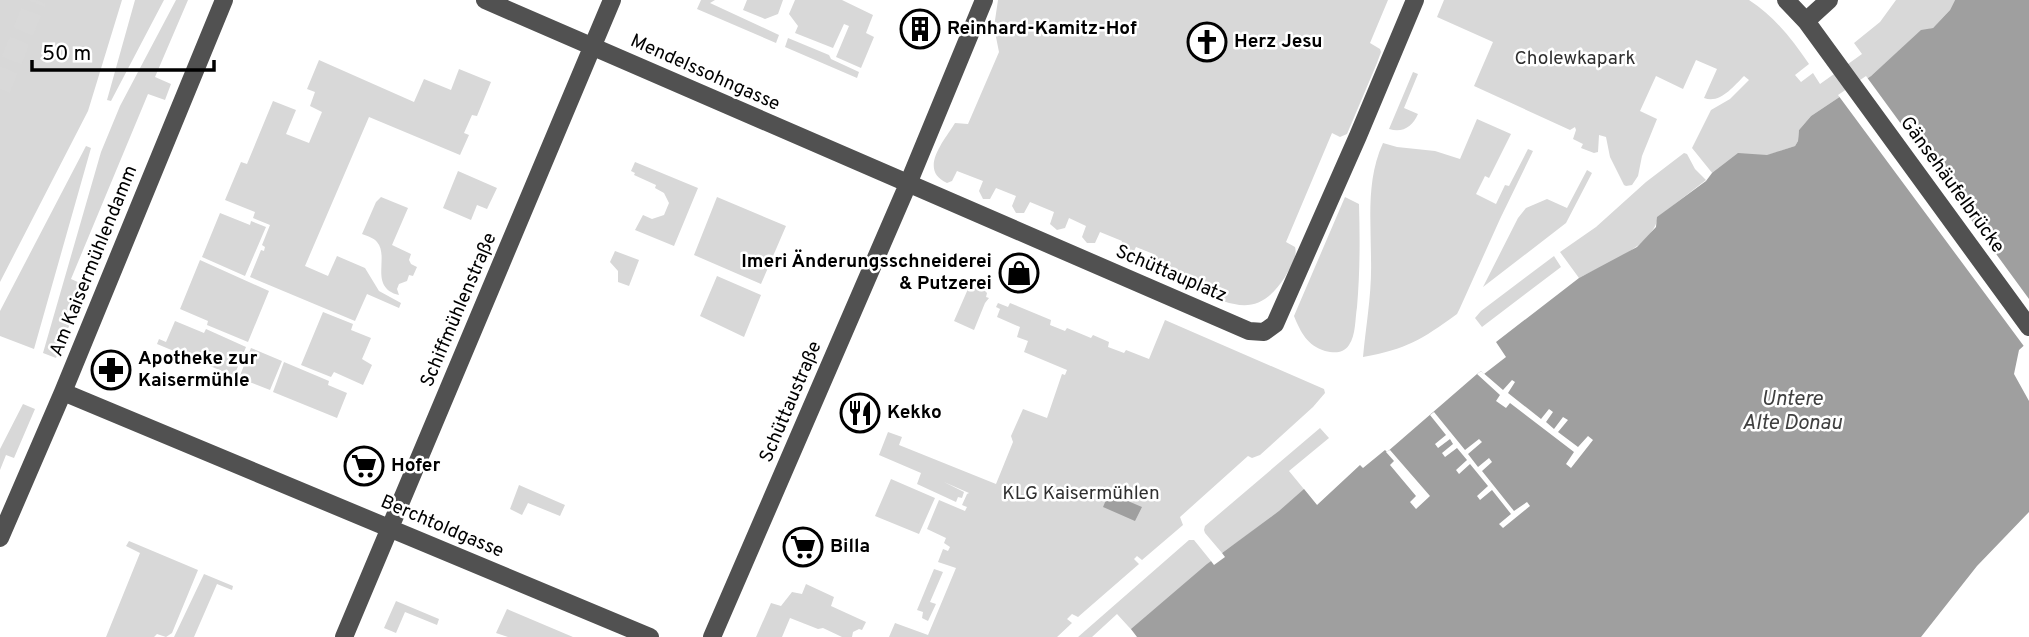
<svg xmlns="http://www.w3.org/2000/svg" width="2029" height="637" viewBox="0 0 2029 637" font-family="Overpass,sans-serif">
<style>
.green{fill:#d8d8d8}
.water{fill:#9f9f9f}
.pier{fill:#fff}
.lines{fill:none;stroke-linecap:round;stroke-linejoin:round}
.highway-tunnel{stroke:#d9d9d9;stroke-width:21;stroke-dasharray:21 10;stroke-linecap:butt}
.minor{stroke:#515151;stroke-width:18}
.labels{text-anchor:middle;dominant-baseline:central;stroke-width:5;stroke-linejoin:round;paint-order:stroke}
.poi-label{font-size:19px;font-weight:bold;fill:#000;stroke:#fff;text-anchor:start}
.park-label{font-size:19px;fill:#2f2f2f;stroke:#fff}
.street-label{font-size:19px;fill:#000;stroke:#fff}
.water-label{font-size:21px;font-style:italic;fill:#404040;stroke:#fff}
</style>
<rect width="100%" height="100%" fill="#fff"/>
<path class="green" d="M0 0H122L88 111 0 282Z
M135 0H164L111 101 107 100Z
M176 0H188L155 77 171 84 165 100 148 94 71 279 80 283 66 316 72 319 56 358 43 353 101 152 120 106Z
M701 0H715L710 3 779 35 776 43 697 9Z
M747 0H783L778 14 765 19 743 10Z
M795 0H842L873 15 866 33 874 37 861 68 836 57 849 26 844 24 833 48 795 33 798 26 789 14Z
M998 0H1388L1370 43 1380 49 1381 52 1377 63 1347 134 1340 137 1332 133 1286 242 1295 247C1298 257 1290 268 1285 277 1259 317 1236 307 1200 292 1185 285 1170 279 1155 272L1152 268 1156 255 1136 247 1131 257 1126 259 1118 254 1122 241 1100 232 1095 243H1087L1082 237 1086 226 1069 218 1065 228 1057 230 1050 224 1054 212 1030 202 1024 213H1016L1012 206 1016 196 996 188 990 199H983L979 191 983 181 957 171 952 181 947 183C918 170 944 141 955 123L968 124 999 52 994 27Z
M1444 0H1749C1775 17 1792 39 1809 64L1795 75 1801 82 1813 73 1820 84 1862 54 1854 43 1880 22 1896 0H1955L1950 10 1933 28 1921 31 1871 76 1811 116 1799 130 1798 141 1795 146 1713 174 1692 148 1711 110 1730 99 1749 80 1744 76C1733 87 1720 104 1704 98L1717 69 1696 60 1683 89 1656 76 1640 111 1657 119 1642 156 1638 176 1632 185 1626 186 1624 185 1610 157 1606 137 1599 135 1598 152 1594 153 1581 148 1583 144 1573 139 1576 130 1575 127 1570 130 1474 86 1493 42 1437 17Z
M788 38 829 55 831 59 859 72 857 78 785 47Z
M319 60 414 102 424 79 451 90 459 69 491 82 477 116 472 115 464 133 469 135 460 155 369 117 305 266 328 276 337 256 365 268 379 291 401 303 399 308 367 294 355 321 250 277 261 250 264 251 265 247 262 245 270 225 253 218 255 212 225 200 241 162 247 164 273 101 296 110 286 134 309 143 322 112 310 106 315 92 307 89Z
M1413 72 1418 74 1404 108 1418 114C1412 127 1403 133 1389 129Z
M1477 119 1511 134 1489 178 1485 176 1476 194 1496 204 1505 185 1509 186 1528 149 1533 151 1500 219 1460 308 1457 314C1421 340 1407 349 1363 357 1366 325 1372 293 1371 260 1371 220 1366 180 1383 143L1397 147 1435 151 1460 159Z
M86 146 91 148 34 349 0 336V311Z
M1684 153 1687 154 1695 169 1706 180 1658 217C1653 247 1603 265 1579 278L1560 252 1596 227 1646 182Z
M635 162 698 188 674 246 635 230 643 215 652 219 664 215 669 203 664 193 655 188 656 185 634 175 635 173 631 171Z
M1587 170 1592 173 1566 223 1483 287 1518 218 1526 208 1547 199 1567 208Z
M458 171 497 188 487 209 477 205 471 220 443 208Z
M381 197 408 208 392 245 411 254 409 260 411 264 417 267 413 276 409 275 407 281 399 284 397 289 399 295C368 287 390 257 377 242 374 238 367 236 362 234L376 202Z
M717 197 786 226 761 284 694 255Z
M1345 197 1359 204C1360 239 1360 273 1357 307 1355 319 1356 335 1349 345 1343 354 1334 353 1325 351 1307 345 1301 333 1294 316Z
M220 213 250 225 251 221 266 227 245 276 202 257Z
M615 251 639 260 629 286 618 282V271L610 262Z
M1554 256 1561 267 1482 327 1475 318 1481 311Z
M200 260 269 291 248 342 207 325 208 321 180 309Z
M717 276 761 295 744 337 700 316Z
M971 282 979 285 987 293 986 297 989 298 985 303 974 330 954 321Z
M998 303 1008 307 1010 303 1051 320 1050 325 1065 331 1067 328 1091 338 1093 335 1109 342 1108 347 1124 353 1126 350 1149 359 1165 320 1324 389 1325 393 1313 407 1260 455 1252 458 1248 456 1180 517 1183 525 1142 560 1137 556 1134 559 1139 564 1078 617 1072 614 1067 619 1072 623 1057 637H889L895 623 928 635 956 568 938 562 943 549 948 551 950 547 944 543 946 538 927 529 939 500 965 511 967 507 962 505 967 494 969 493 944 482 964 492 962 498 958 497 956 502 917 484 921 473 879 455 888 432 902 437 899 445 996 484 1013 442 1011 436 1023 409 1047 418 1062 374 1065 375 1067 370 1024 352 1028 341 1017 337 1020 327 997 317 1000 309 996 307Z
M323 312 353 324 351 330 371 338 362 359 372 365 363 385 334 372 331 377 301 365Z
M175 321 204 333 206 329 246 347 234 376 157 344 159 339 166 342Z
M251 348 282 361 270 390 239 378Z
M284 362 329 381 328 385 347 393 337 418 273 392Z
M23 404 35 409 14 458 6 455 0 470V449Z
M1320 428 1329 438 1289 471 1317 505 1261 525 1222 553 1205 533 1204 530 1205 526Z
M891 479 935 498 919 534 875 516Z
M519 485 565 505 560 516 528 503 522 515 510 509Z
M1189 540H1194L1211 561 1138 637 1117 614 1092 637H1078Z
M129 541 198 570 172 633 166 637 157 634 154 637H106L140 553 126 546Z
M934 569 943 572 930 602 936 604 928 621 922 618 923 612 917 610Z
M204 574 233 586 232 590 217 584 194 637H174Z
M806 584 834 597 831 606 866 622 862 630 859 629 853 632 852 637H842L823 628 818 629 790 618 782 637H756L771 603 781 606 792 592 802 594Z
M396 601 439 619 437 625 405 612 396 633 384 628Z
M507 609 573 637H508L496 633Z"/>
<path class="water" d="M1955 0H2029V341L2019 350 2014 374 2029 401V512L1977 566 1921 637H1137L1131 629 1207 564 1211 561 1214 565 1225 557 1222 553 1279 511 1304 489 1317 505 1360 465 1363 468 1385 450 1387 452 1477 374 1481 371 1484 374 1506 357 1496 342 1579 278 1637 247 1656 227 1657 217 1706 181 1712 173 1738 153 1767 155 1795 146 1798 141 1799 130 1811 116 1871 76 1921 30 1933 28 1950 10Z
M1109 493 1142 507 1135 521 1103 507Z"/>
<path class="pier" d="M1866 76 2029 299V347L2026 349 1838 95Z
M1481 371 1503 390 1512 380 1515 382 1508 393 1541 419 1549 409 1553 412 1546 422 1554 429 1563 417 1568 420 1558 432 1578 447 1588 436 1593 440 1571 468 1566 464 1574 452 1510 403 1506 408 1496 401 1500 395 1477 374Z
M1434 412 1465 450 1479 439 1482 442 1468 454 1478 467 1489 458 1492 462 1482 471 1514 511 1527 502 1530 506 1503 528 1499 524 1511 514 1492 490 1480 500 1477 496 1488 486 1470 464 1459 474 1456 470 1467 460 1457 448 1445 457 1442 453 1453 444 1450 439 1438 448 1435 444 1446 435 1430 415Z
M1390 450 1430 496 1416 509 1410 502 1416 496 1390 465 1394 461 1386 452Z"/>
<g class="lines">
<path class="highway-tunnel" d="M0 89 36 0"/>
<path class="minor" d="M485 0 1249 331 1264 332 1275 324 1358 136 1415 0
M1786 0 1806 21 2029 327
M1806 21 1829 0
M63 392 650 637
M0 538 63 392 224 0
M344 637 612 0
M712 637 908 184 984 0"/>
</g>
<defs>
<symbol id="building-ring" viewBox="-11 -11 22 22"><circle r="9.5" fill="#fff" stroke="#000" stroke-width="1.5"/><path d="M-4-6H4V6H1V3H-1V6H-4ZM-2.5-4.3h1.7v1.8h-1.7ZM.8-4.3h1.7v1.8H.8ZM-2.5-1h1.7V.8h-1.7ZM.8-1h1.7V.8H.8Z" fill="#000"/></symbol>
<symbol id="church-ring" viewBox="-11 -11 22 22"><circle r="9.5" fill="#fff" stroke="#000" stroke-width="1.5"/><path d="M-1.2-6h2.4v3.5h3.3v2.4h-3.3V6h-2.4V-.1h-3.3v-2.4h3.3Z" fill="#000"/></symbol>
<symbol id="shop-ring" viewBox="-11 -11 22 22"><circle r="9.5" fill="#fff" stroke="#000" stroke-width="1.5"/><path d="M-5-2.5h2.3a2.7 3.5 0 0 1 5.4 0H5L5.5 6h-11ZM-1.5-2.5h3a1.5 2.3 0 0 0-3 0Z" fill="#000"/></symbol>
<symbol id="pharmacy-ring" viewBox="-11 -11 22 22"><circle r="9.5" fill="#fff" stroke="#000" stroke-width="1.5"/><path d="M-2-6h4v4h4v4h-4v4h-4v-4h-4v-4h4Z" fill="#000"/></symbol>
<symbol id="restaurant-ring" viewBox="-11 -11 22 22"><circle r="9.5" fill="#fff" stroke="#000" stroke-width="1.5"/><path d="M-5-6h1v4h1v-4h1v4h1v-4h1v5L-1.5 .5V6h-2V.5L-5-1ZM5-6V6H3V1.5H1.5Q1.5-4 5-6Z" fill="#000"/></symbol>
<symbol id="supermarket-ring" viewBox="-11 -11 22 22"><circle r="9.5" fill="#fff" stroke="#000" stroke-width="1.5"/><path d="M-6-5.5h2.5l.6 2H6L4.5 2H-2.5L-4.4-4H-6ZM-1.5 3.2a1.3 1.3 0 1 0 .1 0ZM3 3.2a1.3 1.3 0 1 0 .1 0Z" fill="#000"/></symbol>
</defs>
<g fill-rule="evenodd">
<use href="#building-ring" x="898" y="7" width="44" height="44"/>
<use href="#church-ring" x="1185" y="20" width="44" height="44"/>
<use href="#shop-ring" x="997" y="251" width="44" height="44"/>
<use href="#pharmacy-ring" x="89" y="348" width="44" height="44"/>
<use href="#restaurant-ring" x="838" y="391" width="44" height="44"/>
<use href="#supermarket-ring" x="342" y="444" width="44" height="44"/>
<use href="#supermarket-ring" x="781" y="525" width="44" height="44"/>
</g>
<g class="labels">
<g class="poi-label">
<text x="947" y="29">Reinhard-Kamitz-Hof</text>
<text x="1234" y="42">Herz Jesu</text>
<text x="992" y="262" text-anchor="end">Imeri Änderungsschneiderei<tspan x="992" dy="22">&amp; Putzerei</tspan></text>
<text x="138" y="359">Apotheke zur<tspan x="138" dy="22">Kaisermühle</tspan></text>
<text x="887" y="413">Kekko</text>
<text x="391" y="466">Hofer</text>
<text x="830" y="547">Billa</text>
</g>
<g class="park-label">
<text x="1575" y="59">Cholewkapark</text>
<text x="1081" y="494">KLG Kaisermühlen</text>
</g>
<g class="street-label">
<text transform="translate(705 73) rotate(24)">Mendelssohngasse</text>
<text transform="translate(1952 185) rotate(54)">Gänsehäufelbrücke</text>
<text transform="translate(94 261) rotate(-68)">Am Kaisermühlendamm</text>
<text transform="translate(1171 274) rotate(23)">Schüttauplatz</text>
<text transform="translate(459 310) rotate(-67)">Schiffmühlenstraße</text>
<text transform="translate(791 402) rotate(-67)">Schüttaustraße</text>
<text transform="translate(442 527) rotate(23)">Berchtoldgasse</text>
</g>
<g class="water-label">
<text x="1792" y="399">Untere<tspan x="1792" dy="24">Alte Donau</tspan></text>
</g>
</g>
<path d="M32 60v10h182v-10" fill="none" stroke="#000000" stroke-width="3.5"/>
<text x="42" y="60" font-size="21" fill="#000000" stroke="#ffffff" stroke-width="5" paint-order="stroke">50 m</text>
</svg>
